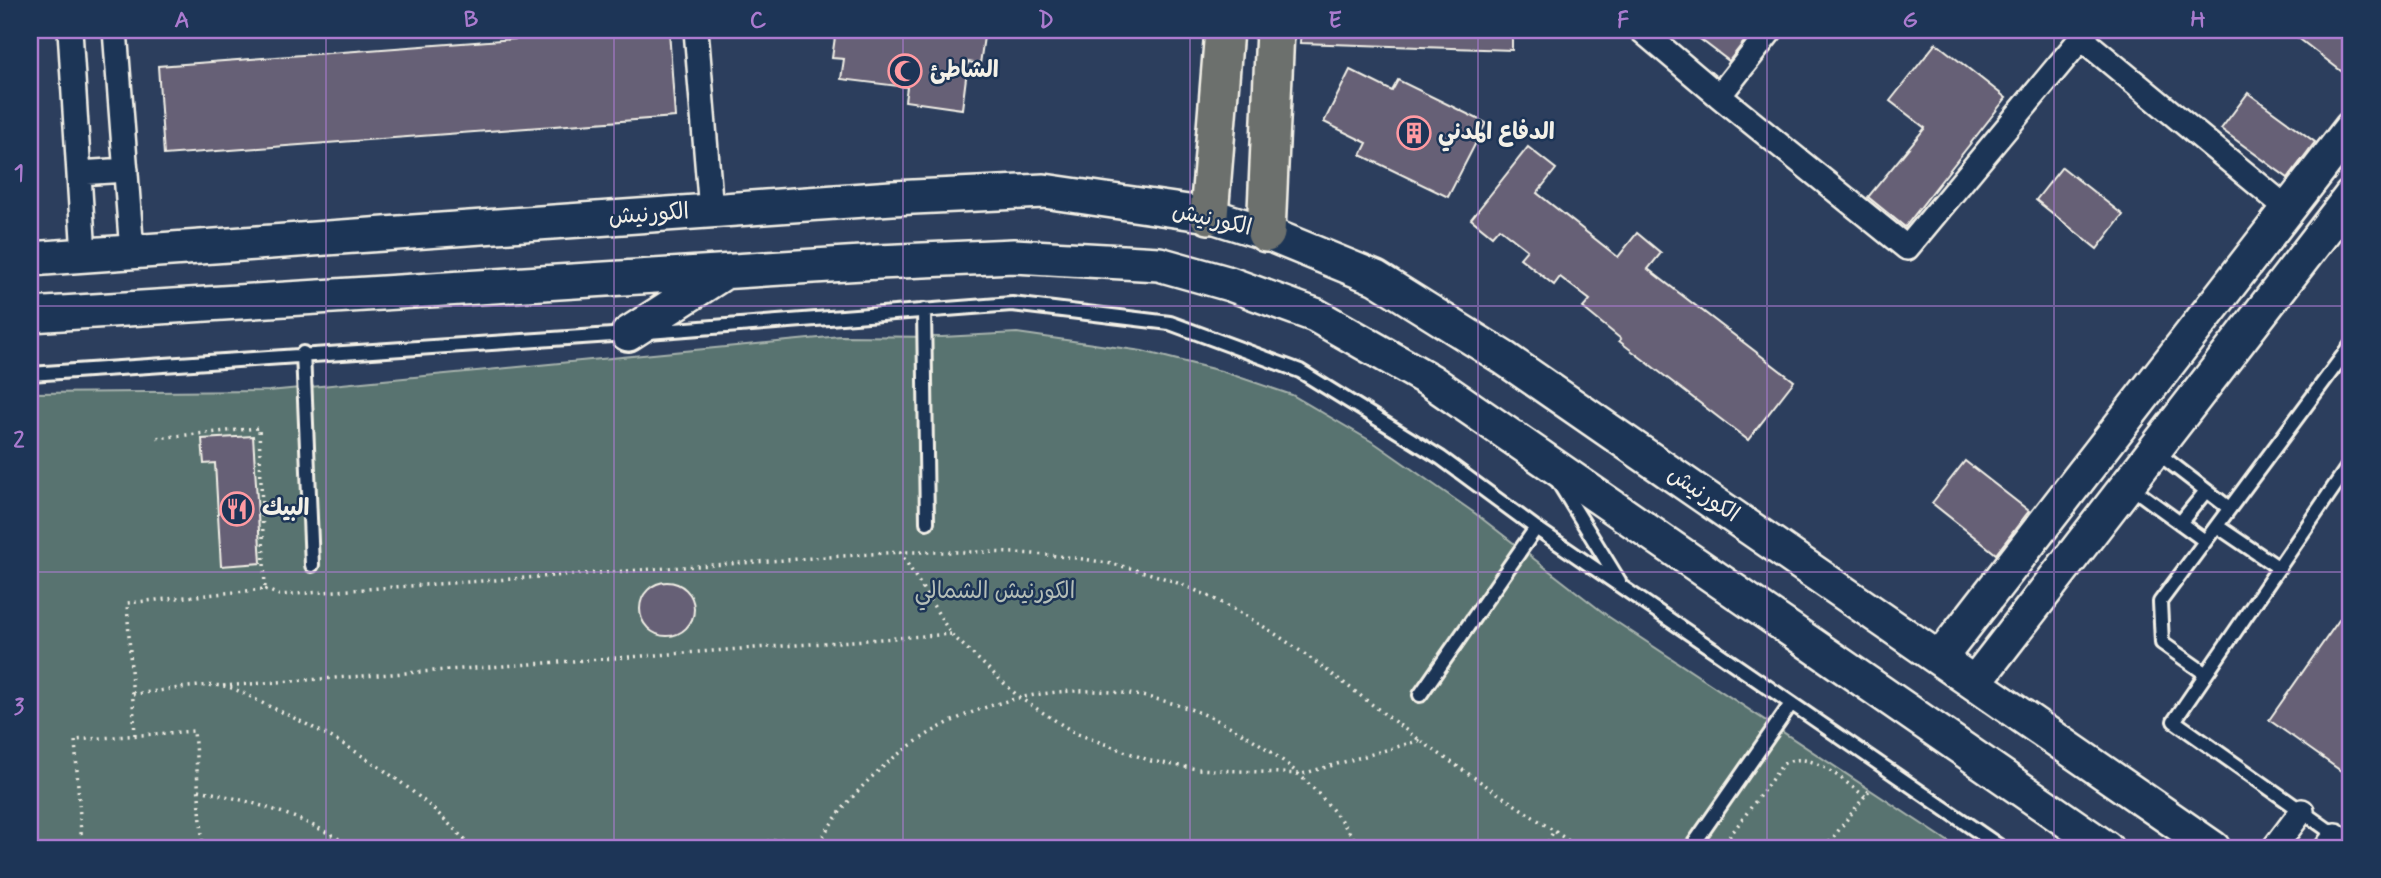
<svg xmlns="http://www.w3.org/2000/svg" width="2381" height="878" viewBox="0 0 2381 878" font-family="Mynerve,'Playpen Sans Arabic',sans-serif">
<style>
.green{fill:#597370;stroke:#a6b2ac;stroke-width:2}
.building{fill:#666176;stroke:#f4f1e8;stroke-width:2}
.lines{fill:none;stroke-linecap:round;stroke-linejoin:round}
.lane-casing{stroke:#f4f1e8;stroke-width:18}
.street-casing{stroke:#f4f1e8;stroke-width:28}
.secondary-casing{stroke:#f4f1e8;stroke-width:38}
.primary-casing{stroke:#f4f1e8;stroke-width:42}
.path{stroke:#f4f1e8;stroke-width:3.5;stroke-dasharray:2 5;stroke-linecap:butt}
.lane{stroke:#1d3557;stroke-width:12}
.street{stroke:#1d3557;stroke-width:23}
.secondary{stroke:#1d3557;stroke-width:33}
.primary{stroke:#6c706d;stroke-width:37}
.grid{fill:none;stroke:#ab7bcf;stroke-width:2;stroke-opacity:0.55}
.labels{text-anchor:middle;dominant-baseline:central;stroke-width:5;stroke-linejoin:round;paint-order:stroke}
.poi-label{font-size:23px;font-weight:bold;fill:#f4f1e8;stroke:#1d3557;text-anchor:start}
.street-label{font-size:23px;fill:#f4f1e8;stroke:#1d3557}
.park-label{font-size:23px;fill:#b6bfb8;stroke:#1d3557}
.neatline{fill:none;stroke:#ab7bcf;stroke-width:2.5}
.grid-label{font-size:23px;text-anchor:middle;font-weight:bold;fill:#ab7bcf}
</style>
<rect width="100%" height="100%" fill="#2c3e5d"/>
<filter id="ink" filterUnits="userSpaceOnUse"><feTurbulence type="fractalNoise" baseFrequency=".0143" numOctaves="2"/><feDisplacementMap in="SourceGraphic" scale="14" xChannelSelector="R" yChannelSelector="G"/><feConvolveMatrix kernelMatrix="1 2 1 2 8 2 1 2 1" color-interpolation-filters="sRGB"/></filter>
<g filter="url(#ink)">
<path class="green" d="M1017 333 1142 351 1221 371 1292 395 1376 444 1476 514 1609 617 1958 848H30V393L269 391 840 336 942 337Z"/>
<path class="building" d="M635 30H669L675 117 164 155 158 66Z
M836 30H985L980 64 968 62 962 109 905 101 907 87 841 79 844 59 832 58Z
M1301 30H1512V50L1300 43Z
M1688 30H1753L1729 61Z
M2288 30H2351V65L2345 74Z
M1936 43 2006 98 1905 227 1868 197 1925 128 1890 101Z
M1350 70 1392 91 1398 80 1486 123 1448 197 1361 155 1367 143 1324 122Z
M2248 93 2315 142 2288 178 2221 129Z
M1528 147 1556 169 1537 193 1618 257 1637 233 1661 253 1648 269 1794 381 1748 440 1619 341 1621 339 1583 308 1590 300 1560 277 1554 285 1520 258 1527 250 1499 228 1492 236 1471 219Z
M2062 167 2123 215 2097 249 2036 200Z
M253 436 261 563 221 566 215 463 204 464 202 439Z
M1965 461 2029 511 1996 554 1932 503Z
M640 609a27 27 0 1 1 54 0a27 27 0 1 1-54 0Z
M2351 603V778L2269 720Z"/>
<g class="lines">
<defs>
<path id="lane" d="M924 310 927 522
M648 332 1012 304 1170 323 1300 371 1441 458 1536 528 2002 848
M303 353 312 565
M30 374 627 334
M2155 451 2229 508
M2351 462 2174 721 2351 846
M1557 480 1619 581
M2128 485 2205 541
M2180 523 2206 491
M2217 526 2279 568
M2206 674 2162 643 2160 602 2351 345
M1420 695 1536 528
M1691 848 1791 704"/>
<path id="street" d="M70 30 84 255
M115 30 132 252
M696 30 711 211
M1641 30 1719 96
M1771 30 1719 96 1907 248 2088 30
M2081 38 2289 210
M79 173 126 170
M2274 848 2302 811
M2326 848 2336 835"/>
<path id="secondary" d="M30 259 892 198 1044 191 1209 215 1266 233 1376 278 1504 358 2213 848
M30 315 878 262 1014 256 1159 264 1230 284 1315 315 1431 381 2106 848
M628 334 723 273
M1940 658 2351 128
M1975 682 2351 196"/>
<path id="primary" d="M1209 215 1224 30
M1266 233 1275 30"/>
</defs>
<use href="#lane" class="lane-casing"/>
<use href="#street" class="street-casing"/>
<use href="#secondary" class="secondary-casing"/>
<use href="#primary" class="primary-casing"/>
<path class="path" d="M900 552 951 634 1020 698 1075 733 1151 761 1197 769 1302 774 1421 740
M265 589 279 595 900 552C983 552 1067 549 1148 573 1256 605 1332 677 1421 741 1473 778 1527 812 1579 848
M223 686 951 634
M133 694C155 692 204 683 224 686 240 689 258 702 273 708 349 743 416 785 472 848
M135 735 127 603 265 589 259 428 155 438
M199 790C260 803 301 816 355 848
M819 842C948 637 1229 643 1358 845
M82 848 75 740 194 731 203 848
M747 848C775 836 807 836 835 848
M1351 848 1379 844 1416 848
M1545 848 1553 832
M1721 848 1783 764C1811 748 1841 780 1865 796
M1825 848 1871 788"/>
<use href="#lane" class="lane"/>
<use href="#street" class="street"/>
<use href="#secondary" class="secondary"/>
<use href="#primary" class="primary"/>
</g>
</g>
<path class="grid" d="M326 30V848M614 30V848M903 30V848M1190 30V848M1478 30V848M1767 30V848M2054 30V848M30 306H2351M30 572H2351"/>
<defs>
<symbol id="mosque-ring" viewBox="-11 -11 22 22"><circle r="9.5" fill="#1d3557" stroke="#ff9aa2" stroke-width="1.5"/><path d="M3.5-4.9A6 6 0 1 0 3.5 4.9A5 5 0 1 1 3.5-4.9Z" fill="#ff9aa2"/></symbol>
<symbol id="building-ring" viewBox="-11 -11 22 22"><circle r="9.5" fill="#1d3557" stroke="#ff9aa2" stroke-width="1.5"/><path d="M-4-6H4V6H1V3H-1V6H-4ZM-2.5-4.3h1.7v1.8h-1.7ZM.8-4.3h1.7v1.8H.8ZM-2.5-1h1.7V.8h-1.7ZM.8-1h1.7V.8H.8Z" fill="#ff9aa2"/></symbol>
<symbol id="restaurant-ring" viewBox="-11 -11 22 22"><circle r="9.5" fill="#1d3557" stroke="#ff9aa2" stroke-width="1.5"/><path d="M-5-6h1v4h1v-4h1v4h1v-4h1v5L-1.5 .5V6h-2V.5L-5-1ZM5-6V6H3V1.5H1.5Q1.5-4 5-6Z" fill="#ff9aa2"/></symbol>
</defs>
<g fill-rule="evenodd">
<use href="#mosque-ring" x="886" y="52" width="38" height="38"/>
<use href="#building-ring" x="1395" y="114" width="38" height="38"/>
<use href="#restaurant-ring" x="218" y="490" width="38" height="38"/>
</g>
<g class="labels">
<g class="poi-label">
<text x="930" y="71">الشاطئ</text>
<text x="1438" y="133">الدفاع المدني</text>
<text x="262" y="509">البيك</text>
</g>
<g class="street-label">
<text transform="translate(649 215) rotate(-4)">الكورنيش</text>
<text transform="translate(1212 220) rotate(13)">الكورنيش</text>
<text transform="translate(1703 495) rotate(34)">الكورنيش</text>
</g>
<g class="park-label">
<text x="995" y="592">الكورنيش الشمالي</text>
</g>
</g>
<rect width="2381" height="878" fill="none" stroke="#1d3557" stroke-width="77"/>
<rect x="38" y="38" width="2304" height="802" class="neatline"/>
<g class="grid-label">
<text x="182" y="27">A</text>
<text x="471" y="27">B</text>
<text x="758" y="27">C</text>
<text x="1046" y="27">D</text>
<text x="1335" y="27">E</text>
<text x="1623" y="27">F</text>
<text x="1910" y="27">G</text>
<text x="2198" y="27">H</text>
<text x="19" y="180">1</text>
<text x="19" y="447">2</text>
<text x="19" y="714">3</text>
</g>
</svg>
